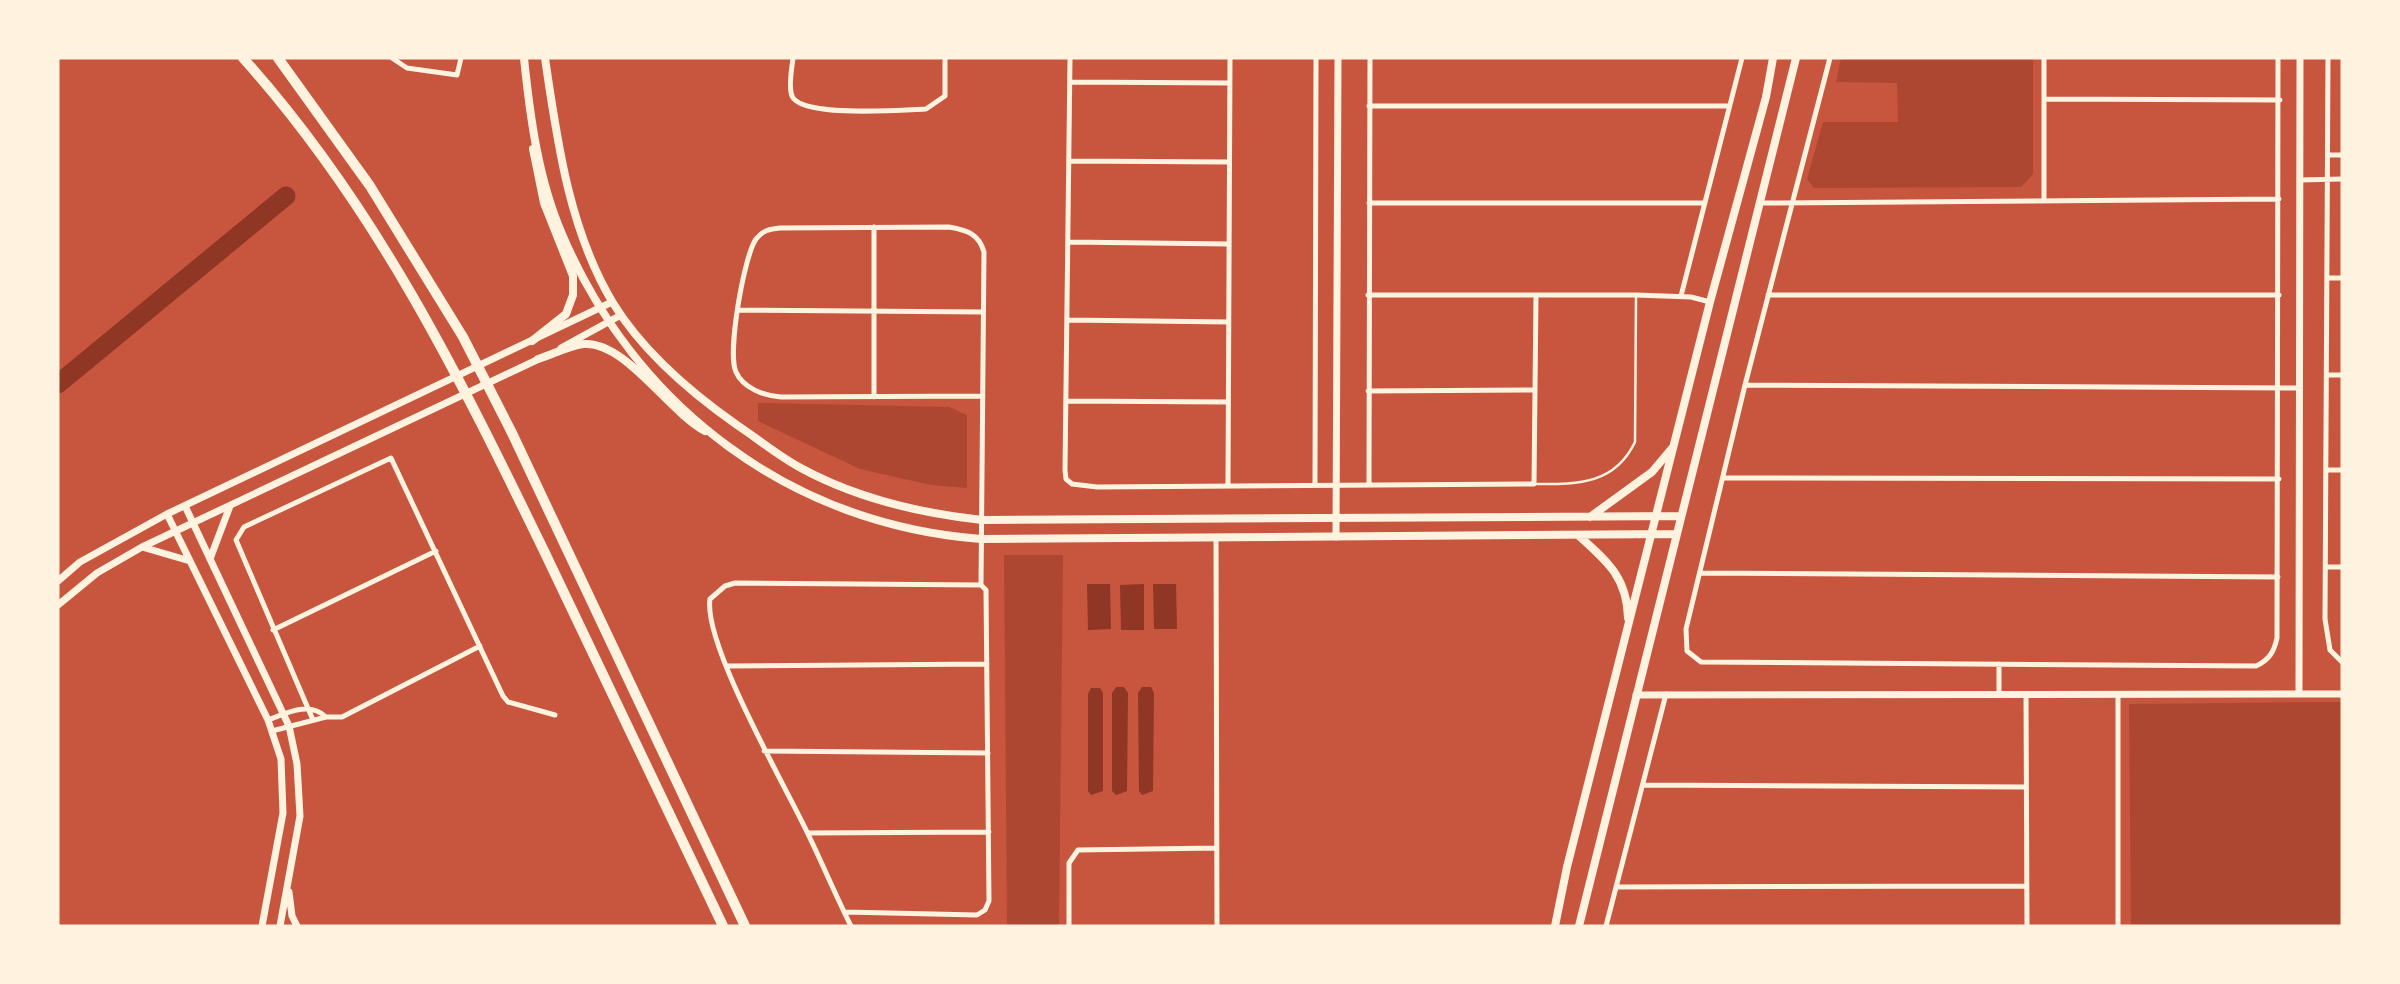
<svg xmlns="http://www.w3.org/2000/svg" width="2400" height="984" viewBox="0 0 2400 984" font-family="'Noto Serif',serif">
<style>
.green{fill:#ae4732}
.water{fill:#8f3625}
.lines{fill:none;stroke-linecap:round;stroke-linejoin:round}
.river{stroke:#8f3625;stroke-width:19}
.service{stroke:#fff3e0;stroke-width:2.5}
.minor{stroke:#fff3e0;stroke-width:5}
.tertiary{stroke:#fff3e0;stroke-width:7}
.secondary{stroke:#fff3e0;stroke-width:8}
.motorway{stroke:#fff3e0;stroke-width:10}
</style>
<rect width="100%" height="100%" fill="#c8553d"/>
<path class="green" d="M1841 58H2033V174L2021 187 1814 188 1807 179 1823 122H1898L1897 83 1836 82Z
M758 403 949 407 967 415V488L931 485 860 469 758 421Z
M1004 555H1063L1059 926H1007Z
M2342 702V926H2131L2129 704Z"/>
<path class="water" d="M1087 584H1110L1111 629 1088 630Z
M1144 584V630H1121L1120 585Z
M1153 584H1176L1177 629H1154Z
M1116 687H1124L1128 693 1127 791 1116 795 1112 791V693Z
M1142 687H1151L1154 693 1153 791 1142 795 1139 791 1138 693Z
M1091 688H1100L1103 693V791L1091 795 1088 791V694Z"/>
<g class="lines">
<path class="river" d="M58 384 286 196"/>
<path class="service" d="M1534 484C1575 484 1614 486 1635 442L1636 297"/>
<path class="minor" d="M392 58 407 68 457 75 461 58
M793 58C792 68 788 86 792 96 801 118 902 110 926 109L945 96V58
M1070 58 1065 470 1066 479 1072 484 1097 487 1534 484 1536 296
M1830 58 1745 385 1686 629 1687 651 1701 662 2256 666C2269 660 2274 652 2277 638L2278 58
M2044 58V201
M2328 58 2325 619 2330 650 2342 662
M1070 82 1229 83
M2044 99 2280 100
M1369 106H1729
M2328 155H2342
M1069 161 1229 162
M2300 180 2342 179
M1369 203H1705
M1762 203 2279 199
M874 227V397
M1068 242 1229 244
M2327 278H2342
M1368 295H1636L1691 297 1710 302
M1768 295H2279
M1681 296 1742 58
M739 310 983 312
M1067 320 1229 322
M2327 375H2342
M1745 385 2299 388
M1368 391 1534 390
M1066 401 1228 402
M2326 470H2342
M1723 478 2279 479
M1315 485 1316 58
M1369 485 1370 58
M1228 486 1230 58
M1216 538 1217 926
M2326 567H2342
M1701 573 2278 577
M273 630 436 551
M1999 664V694
M727 666 987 664
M2026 694 2027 926
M2118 694V926
M268 720C287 713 309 701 326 717
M313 720 236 540 244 527 391 458 503 696 508 702 555 715
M272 731 326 717H342L480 646
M764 751 988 753
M1643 785 2026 787
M808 833 989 832
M1617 887 2027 886
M845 912 977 915 985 910 989 901 986 590 981 585 984 252C979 234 967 230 949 227L780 228C770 229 763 230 756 239 744 256 727 353 736 372 743 388 764 396 781 397L983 396
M851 926C836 896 823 865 808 834 786 787 703 644 710 599L725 586 735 583 981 585
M1069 926V863L1078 850 1217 848
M1606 926 1666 694"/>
<path class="tertiary" d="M561 348 621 315
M185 506 289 726 297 764 300 816 280 926
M167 514 268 720 281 759 283 813 262 926
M1336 537 1338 58
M142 547 190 561
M210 559 230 506
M58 581 80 562 167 514 612 302
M58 605 97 573 142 547 541 358
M2299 694 2300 58
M1636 695 2342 694
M289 892 292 916 297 926"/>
<path class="secondary" d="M524 58C530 116 538 179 562 234 637 409 791 524 981 539L1677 534
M545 58C557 140 569 230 613 303 643 352 690 392 737 425 758 439 777 455 799 467 855 498 918 513 982 520L1680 516
M532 341 566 314 573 295V276L544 203 533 149
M538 359C552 355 570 345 584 344 625 341 668 411 705 431
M1590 517 1652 472 1673 447
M1578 535C1607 561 1627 577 1628 618
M1555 926 1567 867 1710 302 1766 97 1773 58
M1579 926 1796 58"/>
<path class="motorway" d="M243 58C376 206 459 376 545 553 604 678 664 802 723 926
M278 58 370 186 463 337 511 431 745 926"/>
</g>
<rect width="2400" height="984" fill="none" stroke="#fff3e0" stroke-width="119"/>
</svg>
